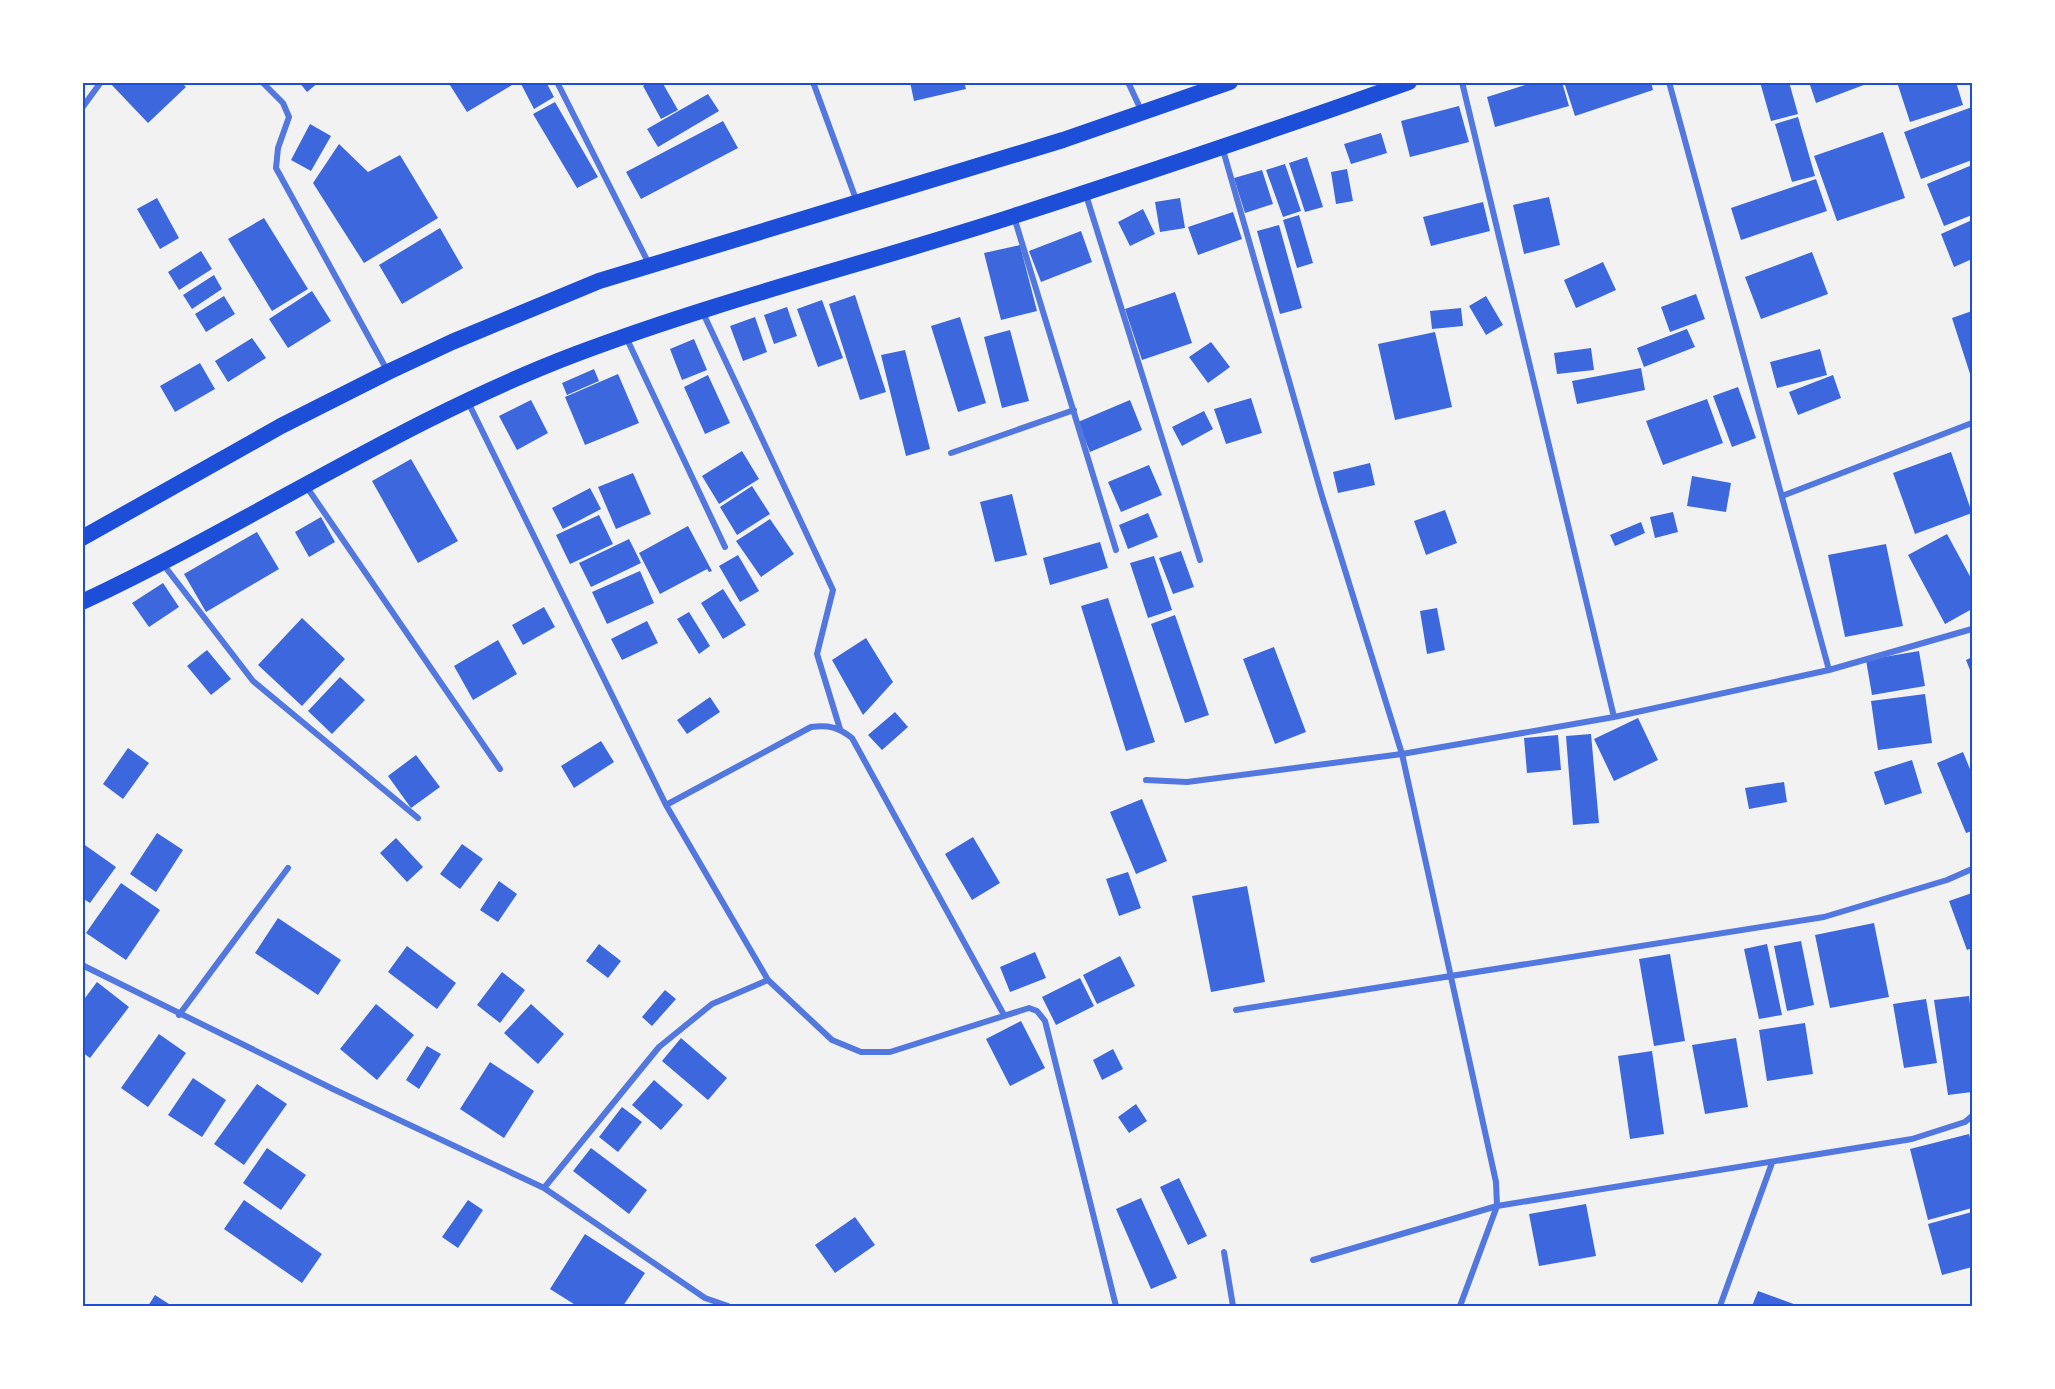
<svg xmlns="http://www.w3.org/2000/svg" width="2055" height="1389" viewBox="0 0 2055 1389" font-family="Lato,sans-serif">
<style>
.building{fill:#3d67dc}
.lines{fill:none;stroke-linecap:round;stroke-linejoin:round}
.minor{stroke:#5277de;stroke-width:6}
.trunk{stroke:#1d4ed8;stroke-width:16}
.neatline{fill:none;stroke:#1d4ed8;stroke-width:2}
</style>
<rect width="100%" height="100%" fill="#f2f2f2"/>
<path class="building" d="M109 82H181L186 87 148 123Z
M299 82H319L307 92Z
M448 82H511L512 85 467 112Z
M520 82H546L554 97 534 109Z
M649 82H662L678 110 661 119 643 86Z
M910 82H964L966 89 914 101Z
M1535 82H1562L1569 106 1495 127 1487 97Z
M1564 82H1651L1653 90 1575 116Z
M1760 82H1789L1798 114 1771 121Z
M1809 82H1869V83L1816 103Z
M1897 82H1956L1963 105 1910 122Z
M708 94 719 111 658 147 647 129Z
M555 102 598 177 577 188 533 114Z
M1459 106 1469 142 1410 157 1401 121Z
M1972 107V160L1921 179 1904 132Z
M1798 117 1815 176 1792 182 1775 124Z
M723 121 738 148 641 199 626 172Z
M310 124 331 136 311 171 291 160Z
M1883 132 1905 198 1837 221 1814 156Z
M1381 133 1387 153 1351 164 1344 144Z
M339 144 368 172 400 155 438 218 364 263 313 183Z
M1307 157 1323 207 1305 212 1289 163Z
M1285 164 1301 211 1283 217 1266 170Z
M1972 165V215L1944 226 1927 184Z
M1347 169 1353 201 1336 204 1331 172Z
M1262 170 1273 204 1245 213 1234 178Z
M1816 179 1827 211 1741 240 1731 208Z
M1549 197 1560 245 1524 254 1513 205Z
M157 198 179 238 160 249 137 209Z
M1180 198 1185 228 1160 232 1155 202Z
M1483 202 1490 231 1431 246 1423 217Z
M1143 209 1155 234 1130 246 1118 222Z
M1233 212 1242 239 1198 255 1188 227Z
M1299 215 1313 263 1297 268 1283 220Z
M264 218 308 289 272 311 228 239Z
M1972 220V259L1954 267 1941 234Z
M1279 225 1302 308 1280 314 1257 231Z
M440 228 463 268 402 304 379 265Z
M1081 231 1092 262 1041 282 1029 251Z
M1020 245 1037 311 1001 320 984 253Z
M201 251 212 269 179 290 168 272Z
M1812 252 1828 294 1761 319 1745 277Z
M1603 262 1616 290 1576 308 1564 280Z
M214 275 222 289 192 309 183 295Z
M312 291 331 321 288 348 269 319Z
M1175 292 1192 343 1142 360 1125 309Z
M1696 294 1705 319 1670 332 1661 307Z
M855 295 886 392 860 400 829 304Z
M224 296 235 314 206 332 195 314Z
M1486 296 1503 325 1486 335 1469 306Z
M822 300 843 358 818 367 797 309Z
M787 307 797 336 774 344 764 315Z
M1461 308 1463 326 1432 329 1430 311Z
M1972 311V380L1952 318Z
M755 317 767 352 743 361 730 326Z
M960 317 986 403 958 412 931 326Z
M1687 329 1695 347 1644 367 1637 348Z
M1010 330 1029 401 1002 408 984 337Z
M1435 332 1452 407 1395 420 1378 344Z
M252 338 266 358 228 382 215 361Z
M694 339 707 370 682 380 670 349Z
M1211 342 1230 367 1208 383 1189 357Z
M1591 348 1594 370 1557 374 1554 353Z
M1820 349 1827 375 1777 388 1770 362Z
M905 350 930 449 906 456 881 355Z
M200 363 215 389 175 412 160 386Z
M1641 368 1645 390 1577 404 1572 381Z
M594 369 599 381 567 395 562 383Z
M618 374 639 423 585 445 565 397Z
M708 375 730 423 705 434 684 387Z
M1833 375 1841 398 1798 415 1789 392Z
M1738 387 1756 438 1732 447 1713 396Z
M1251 398 1262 433 1226 444 1214 409Z
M1707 399 1723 443 1663 465 1646 421Z
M531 400 548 433 517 450 499 416Z
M1130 400 1142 430 1090 452 1078 422Z
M1204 411 1213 429 1182 446 1172 427Z
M742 451 759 479 719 504 702 476Z
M1951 452 1972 513 1915 534 1893 473Z
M411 459 458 541 418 563 372 481Z
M1370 463 1375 485 1338 493 1333 472Z
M1149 465 1162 495 1121 512 1108 482Z
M633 473 651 514 616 529 598 487Z
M1692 476 1731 483 1726 512 1687 506Z
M752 486 770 514 737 535 720 507Z
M590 488 601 509 563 529 552 508Z
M1012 494 1027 555 995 562 980 502Z
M1445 510 1457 543 1426 555 1414 521Z
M1673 512 1678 532 1655 538 1650 517Z
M1148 513 1158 537 1128 549 1119 525Z
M599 515 613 544 570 564 556 535Z
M321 517 335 542 309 557 295 532Z
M770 519 794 554 761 577 736 541Z
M1641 522 1645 533 1615 546 1610 535Z
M688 526 712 571 709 572 707 569 660 594 639 553Z
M257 532 279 569 206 612 184 574Z
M1947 534 1972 580V609L1945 624 1908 555Z
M629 539 641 563 591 587 579 563Z
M1100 542 1108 568 1050 585 1043 558Z
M1886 544 1903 626 1845 637 1828 555Z
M1181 551 1194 587 1173 594 1159 558Z
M738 555 759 591 740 602 719 566Z
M1154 556 1172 610 1148 618 1130 563Z
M640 571 654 603 607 624 592 592Z
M163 583 179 607 149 627 132 603Z
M723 589 746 625 723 639 701 603Z
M1108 598 1155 742 1126 751 1081 606Z
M544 607 555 627 523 645 512 625Z
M1437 608 1445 650 1427 654 1420 611Z
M689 612 710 646 699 654 677 619Z
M1175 615 1209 715 1185 723 1151 624Z
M302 618 345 659 302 706 258 665Z
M647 621 658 643 622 660 611 639Z
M866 638 893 682 863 715 832 660Z
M498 640 517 674 473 700 454 666Z
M1274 647 1306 732 1275 744 1243 659Z
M207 650 231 679 211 695 187 666Z
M1919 651 1925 686 1872 695 1866 660Z
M1972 657V675L1966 660Z
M340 677 365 700 332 734 308 711Z
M1925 694 1932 743 1878 750 1871 701Z
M710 697 720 712 687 734 677 720Z
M895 712 908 727 882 750 868 735Z
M1638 718 1658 760 1614 781 1594 739Z
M1591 734 1599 823 1573 825 1566 736Z
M1558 735 1561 770 1527 773 1524 738Z
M601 741 614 762 574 788 561 766Z
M128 748 149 763 123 799 103 784Z
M1963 752 1972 774V831L1966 833 1937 763Z
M416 755 440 787 411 808 388 776Z
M1912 760 1922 793 1885 805 1874 772Z
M1784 782 1787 802 1749 809 1745 788Z
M1142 799 1167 861 1136 874 1110 812Z
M157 833 183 850 156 892 130 874Z
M973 837 1000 883 972 900 945 854Z
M396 838 423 867 407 882 380 853Z
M82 843 116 867 90 903 82 898Z
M462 844 483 859 460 889 440 874Z
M1128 872 1141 908 1119 916 1106 879Z
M499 881 517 894 498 922 480 910Z
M121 883 160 910 126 960 86 933Z
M1247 886 1265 982 1211 992 1192 896Z
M1972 893V948L1967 950 1949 901Z
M278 918 341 960 318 995 255 953Z
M1874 923 1889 997 1830 1008 1815 935Z
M1801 941 1814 1005 1787 1011 1774 946Z
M599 944 621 961 608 978 586 961Z
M1767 944 1782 1015 1759 1019 1744 949Z
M407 946 456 983 437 1009 388 972Z
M1035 952 1046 978 1010 992 1000 967Z
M1670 954 1685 1041 1654 1046 1639 959Z
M1120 956 1135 986 1097 1004 1083 975Z
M502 972 525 990 500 1023 477 1005Z
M1080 978 1094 1006 1056 1025 1042 997Z
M97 982 129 1007 90 1058 82 1052V1002Z
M665 990 676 999 652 1026 642 1017Z
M1969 996 1972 1020V1092L1948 1095 1934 1000Z
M1926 999 1937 1063 1904 1068 1893 1004Z
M376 1004 414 1035 377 1080 340 1049Z
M531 1004 564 1034 538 1064 504 1033Z
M1021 1021 1045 1068 1010 1086 986 1039Z
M1805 1023 1813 1074 1767 1081 1759 1030Z
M159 1034 186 1053 148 1107 121 1088Z
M681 1038 727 1078 708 1100 662 1061Z
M1736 1038 1748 1107 1705 1114 1692 1045Z
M427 1046 441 1054 419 1089 406 1080Z
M1113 1049 1123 1069 1102 1080 1093 1060Z
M1652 1051 1664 1134 1630 1139 1618 1056Z
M490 1062 534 1091 504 1138 460 1109Z
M193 1078 226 1100 202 1137 168 1115Z
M654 1080 683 1105 661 1130 632 1105Z
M257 1084 287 1104 244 1165 214 1144Z
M1136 1104 1147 1121 1129 1133 1118 1117Z
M622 1107 642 1122 618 1152 599 1137Z
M1969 1134 1972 1146V1208L1928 1220 1910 1149Z
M267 1148 306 1175 281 1210 243 1183Z
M591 1148 647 1190 629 1214 573 1171Z
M1179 1178 1207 1236 1188 1245 1160 1187Z
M1141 1198 1177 1278 1151 1289 1116 1209Z
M244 1200 322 1254 302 1283 224 1229Z
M468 1200 483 1210 458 1248 442 1237Z
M1586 1204 1596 1256 1539 1266 1529 1214Z
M1972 1212V1267L1942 1275 1928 1224Z
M855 1217 875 1245 835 1273 815 1245Z
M585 1234 645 1273 623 1306H577L550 1289Z
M1758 1291 1799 1306H1752Z
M155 1295 172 1306H148Z"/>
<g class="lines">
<path class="minor" d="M262 82 283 103 289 117 278 148 276 168 388 372
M557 82 649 264
M813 82 857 202
M1128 82 1141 110
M1462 82 1614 717
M1669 82 1829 670
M82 108 101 82
M1223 150 1322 496 1402 754 1496 1182 1497 1206 1460 1306
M1086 195 1200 560
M1014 217 1116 550
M703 313 833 590 817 654 840 729
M626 337 725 547
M468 402 666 805 768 980
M951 453 1074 410
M306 486 500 769
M1782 496 1972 423
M163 564 253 681 418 818
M1146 780 1187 782 1402 754 1614 717 1829 670 1972 629
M666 805 811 727C829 725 838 727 852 738L1004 1015
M82 965 333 1089 544 1188 705 1298 728 1306
M1236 1010 1824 917 1947 880 1972 869
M179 1015 288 868
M544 1188 659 1047 712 1004 768 980 832 1040 861 1052H890L1029 1008 1037 1011 1045 1021 1116 1306
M1224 1252 1233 1306
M1313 1260 1497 1206 1912 1139 1965 1122 1972 1116
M1720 1306 1772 1163"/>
<path class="trunk" d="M82 538 281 426 388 372 452 342 599 281 1063 140 1230 82
M82 602C249 524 404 419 576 354 719 300 869 263 1014 216 1146 173 1278 129 1409 82"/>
</g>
<rect width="2055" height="1389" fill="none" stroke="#ffffff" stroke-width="168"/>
<rect x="84" y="84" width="1887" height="1221" class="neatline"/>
</svg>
